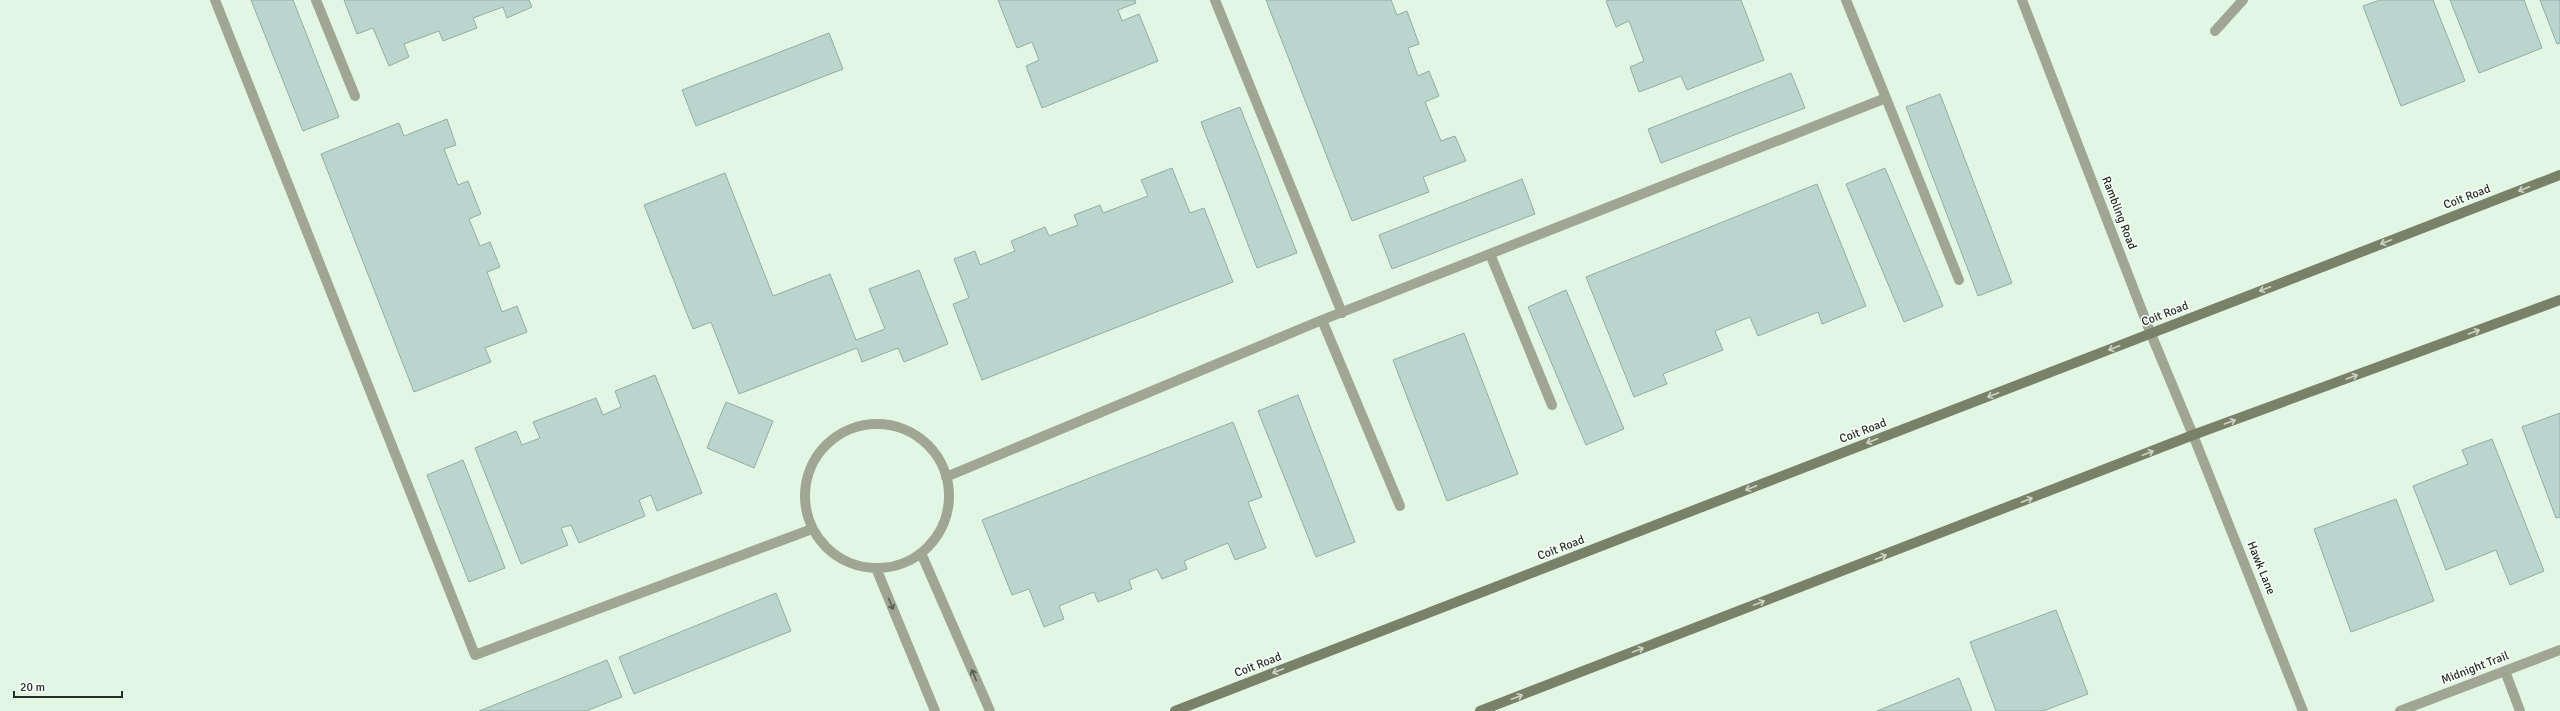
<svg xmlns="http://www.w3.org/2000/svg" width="2560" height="711" viewBox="0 0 2560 711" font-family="Signika,sans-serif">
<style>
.building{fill:#b9d5cd;stroke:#92ada5}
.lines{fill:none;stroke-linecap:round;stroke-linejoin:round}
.service{stroke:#a0a594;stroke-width:10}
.minor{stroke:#a0a594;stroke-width:10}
.tertiary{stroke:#a0a594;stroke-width:10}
.secondary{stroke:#7a8169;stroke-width:10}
.oneway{stroke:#ced3c8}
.oneway2{stroke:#585e53}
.labels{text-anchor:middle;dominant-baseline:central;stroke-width:3;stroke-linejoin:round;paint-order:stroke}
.street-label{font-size:12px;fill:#282f28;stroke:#fbfffb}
</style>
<rect width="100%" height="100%" fill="#e2f6e4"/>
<path class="building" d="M251 0H293L339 117 303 131Z
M344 0H529L532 7 507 18 503 7 473 18 477 28 443 41 439 31 404 44 409 57 389 66 373 28 357 34Z
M998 0H1135L1136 3 1118 10 1122 21 1139 14 1158 61 1042 108 1026 66 1039 60 1032 42 1017 48Z
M1266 0H1391L1397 15 1407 11 1419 44 1408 48 1418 76 1429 71 1439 96 1425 102 1441 141 1455 136 1466 161 1423 177 1429 192 1352 221Z
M1610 0H1741L1764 60 1687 90 1681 76 1639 92 1630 67 1644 61 1629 21 1616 27 1606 1Z
M2380 0H2433L2465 81 2401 106 2363 6Z
M2450 0H2524L2542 48 2479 73Z
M2540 0H2560V43L2557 44Z
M829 33 843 69 696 126 682 90Z
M1791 73 1805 108 1661 163 1648 129Z
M1940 94 2012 283 1978 296 1906 107Z
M1240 107 1297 253 1257 268 1201 122Z
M447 119 456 145 444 149 458 185 468 181 481 214 469 219 480 246 490 242 500 267 487 272 502 312 517 306 527 332 485 348 491 362 414 392 321 154 399 123 404 136Z
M1172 168 1190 213 1204 208 1233 282 982 380 953 304 969 298 954 259 975 251 980 265 1015 251 1011 241 1045 227 1049 236 1078 225 1074 215 1100 205 1103 213 1148 196 1141 180Z
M1885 168 1943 306 1904 322 1846 184Z
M725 173 773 296 830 274 856 340 885 329 869 289 919 270 948 344 904 362 898 348 862 362 857 348 739 394 711 322 693 329 644 205Z
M1522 179 1535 214 1392 269 1379 235Z
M1817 184 1866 306 1822 324 1818 312 1758 336 1750 317 1715 331 1723 350 1663 374 1667 384 1634 397 1586 277Z
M1566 290 1624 429 1586 445 1528 307Z
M1464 333 1518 474 1447 501 1393 360Z
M655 375 702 493 657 511 651 495 639 500 645 516 579 543 571 525 561 528 568 545 521 564 475 448 516 431 522 445 540 438 533 422 596 398 603 415 621 407 615 391Z
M1298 395 1355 542 1316 557 1258 411Z
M726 402 773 421 754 468 707 448Z
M2560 413V517L2556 518 2522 427Z
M1233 422 1262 497 1248 502 1266 548 1235 560 1228 543 1184 561 1187 569 1162 579 1157 569 1129 580 1132 589 1098 602 1094 592 1059 606 1064 619 1044 627 1029 589 1012 595 982 520Z
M2492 439 2544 571 2510 585 2496 550 2446 570 2413 486 2468 464 2462 450Z
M463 460 505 568 469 582 427 475Z
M2396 499 2434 601 2351 632 2314 529Z
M776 593 791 631 634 694 619 657Z
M2056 610 2088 694 2043 711H1996L1970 642Z
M607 660 622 697 586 711H479Z
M1959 678 1972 711H1877Z"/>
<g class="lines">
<path class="service" d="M215 0 475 655 812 529
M316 0 355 96
M1215 0 1342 313
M1846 0 1886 98
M1490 254 1552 405
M1322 320 1400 506
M805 496a72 72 0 1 1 144 0a72 72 0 1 1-144 0Z
M946 477 1322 320 1886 98 1959 280
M921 553 990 711
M876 568 935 711"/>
<path class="minor" d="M2215 31 2243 0
M2193 435 2303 711
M2505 671 2520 711
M2400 711 2560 650"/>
<path class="tertiary" d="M2022 0 2151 334 2193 435"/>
<path class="secondary" d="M1175 711 2560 175
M1480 711 2193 435 2560 300"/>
</g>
<defs><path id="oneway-shaft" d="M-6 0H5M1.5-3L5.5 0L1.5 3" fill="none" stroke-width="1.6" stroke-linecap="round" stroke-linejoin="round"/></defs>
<g class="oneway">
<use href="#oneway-shaft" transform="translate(2524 189) rotate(159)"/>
<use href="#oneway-shaft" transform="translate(2386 242) rotate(159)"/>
<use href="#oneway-shaft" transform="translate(2265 289) rotate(159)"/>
<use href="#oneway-shaft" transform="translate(2474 332) rotate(-20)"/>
<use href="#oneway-shaft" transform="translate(2114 348) rotate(159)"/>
<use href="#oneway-shaft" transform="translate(2352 377) rotate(-20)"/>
<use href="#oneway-shaft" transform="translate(1993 395) rotate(159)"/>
<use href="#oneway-shaft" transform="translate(2230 422) rotate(-20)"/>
<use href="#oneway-shaft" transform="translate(1872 441) rotate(159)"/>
<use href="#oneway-shaft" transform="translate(2148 453) rotate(-21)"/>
<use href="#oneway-shaft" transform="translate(1751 488) rotate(159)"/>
<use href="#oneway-shaft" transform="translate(2027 500) rotate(-21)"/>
<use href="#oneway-shaft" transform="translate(1881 557) rotate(-21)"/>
<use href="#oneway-shaft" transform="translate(1759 603) rotate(-21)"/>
<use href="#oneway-shaft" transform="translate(1638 650) rotate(-21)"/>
<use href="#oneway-shaft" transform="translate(1278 671) rotate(159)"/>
<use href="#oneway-shaft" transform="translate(1517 697) rotate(-21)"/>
</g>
<g class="oneway2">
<use href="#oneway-shaft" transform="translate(891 604) rotate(68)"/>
<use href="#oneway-shaft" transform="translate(974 675) rotate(-113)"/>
</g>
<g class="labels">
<g class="street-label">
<text transform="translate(2467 197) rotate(-21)">Coit Road</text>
<text transform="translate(2119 213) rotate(69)">Rambling Road</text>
<text transform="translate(2165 314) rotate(-21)">Coit Road</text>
<text transform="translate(1863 431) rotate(-21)">Coit Road</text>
<text transform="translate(1561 548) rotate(-21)">Coit Road</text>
<text transform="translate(2261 568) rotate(68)">Hawk Lane</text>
<text transform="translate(1258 665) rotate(-21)">Coit Road</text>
<text transform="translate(2475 668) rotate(-21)">Midnight Trail</text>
</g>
</g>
<path d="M14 691v6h108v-6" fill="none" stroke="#282f28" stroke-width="2"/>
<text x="20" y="691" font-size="12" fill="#282f28" stroke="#fbfffb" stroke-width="3" paint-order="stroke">20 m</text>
</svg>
